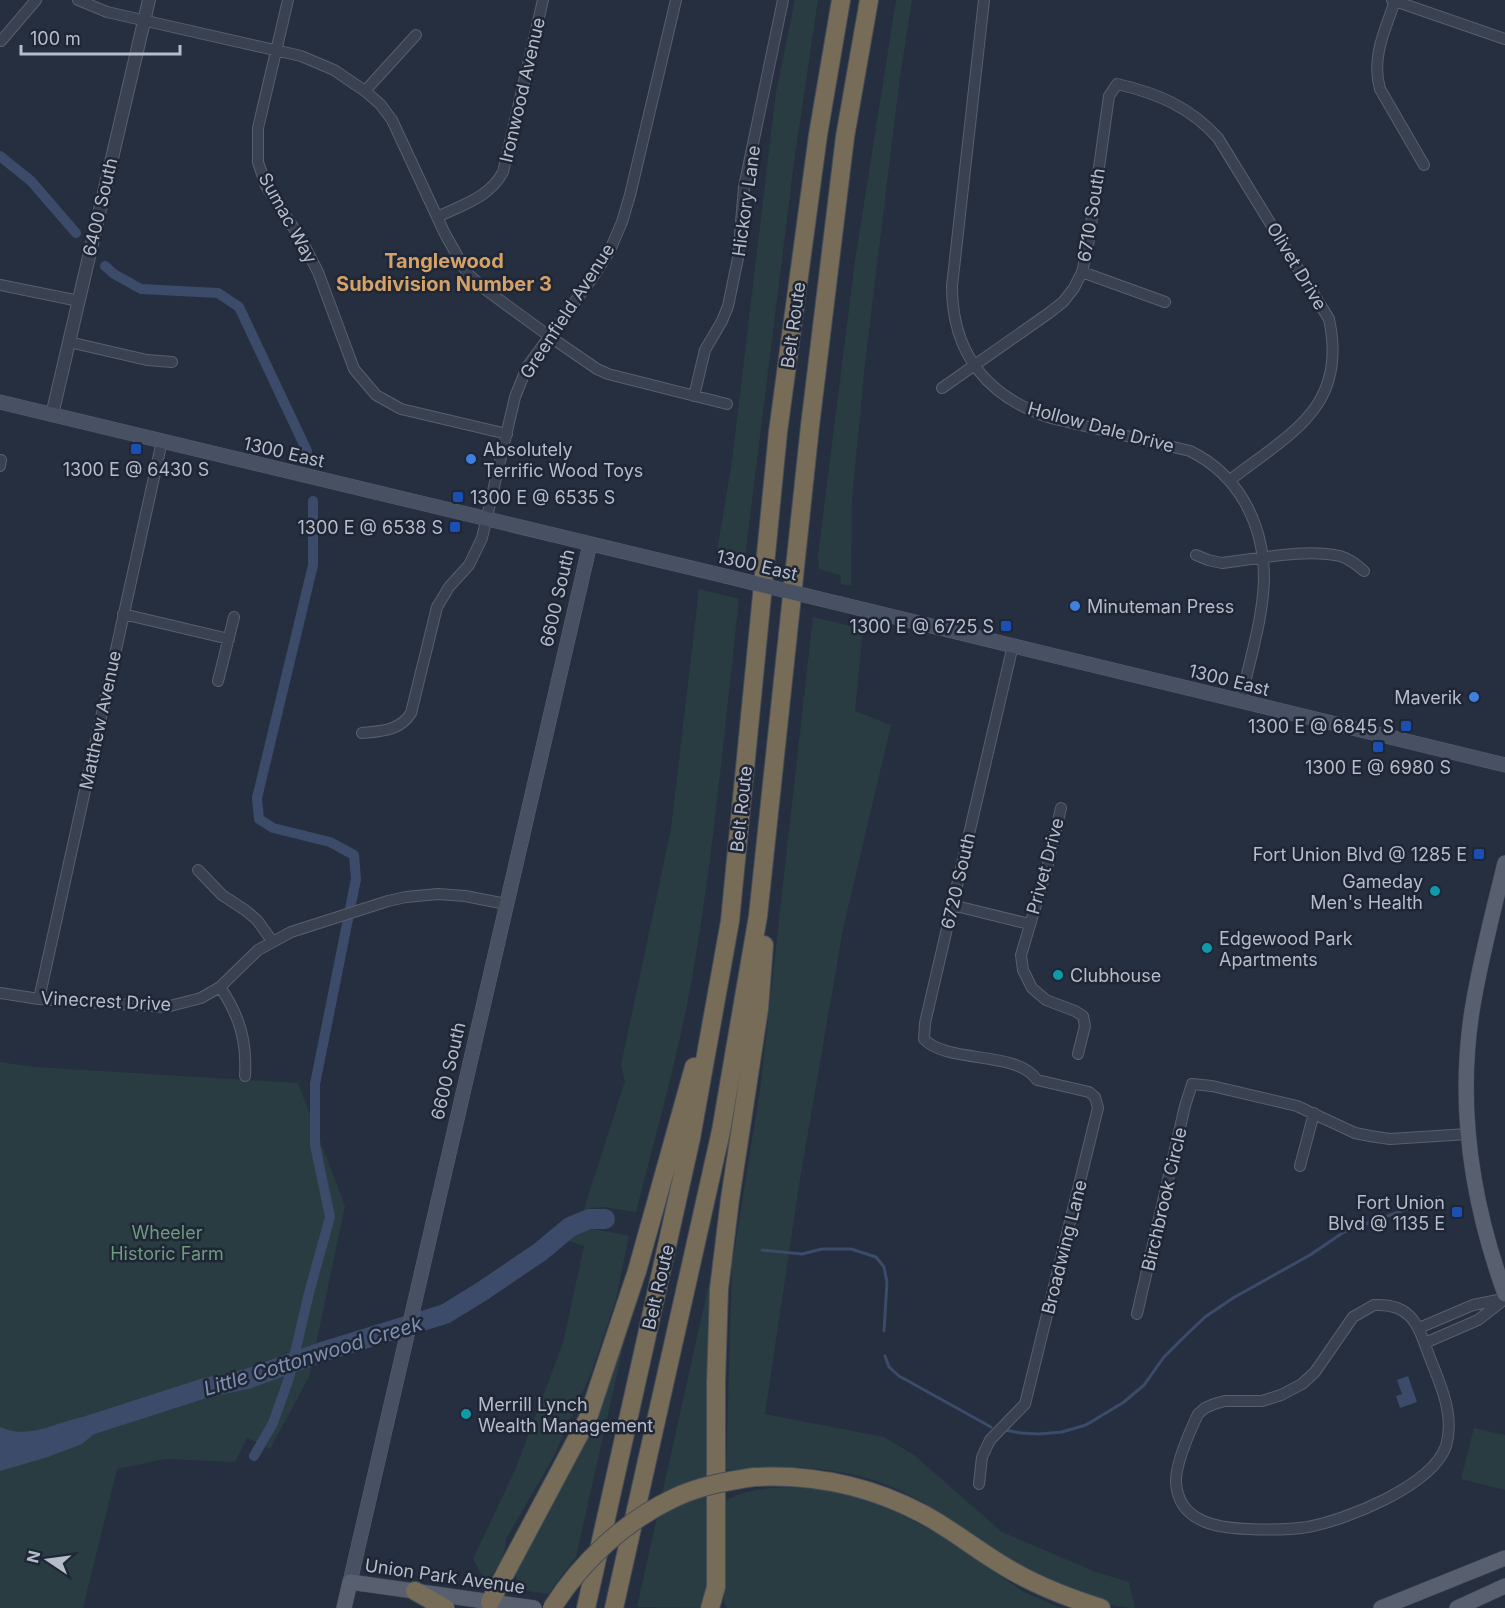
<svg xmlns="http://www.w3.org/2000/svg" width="1505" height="1608" viewBox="0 0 1505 1608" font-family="Inter,sans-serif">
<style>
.green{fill:#283c41}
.water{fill:#3b4b69}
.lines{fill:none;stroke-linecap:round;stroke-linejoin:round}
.stream{stroke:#3b4b69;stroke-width:3}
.canal{stroke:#3b4b69;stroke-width:10}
.river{stroke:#3b4b69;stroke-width:20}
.minor-casing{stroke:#585f6d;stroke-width:12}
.tertiary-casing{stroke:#585f6d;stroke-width:14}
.secondary-casing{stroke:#585f6d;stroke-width:15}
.primary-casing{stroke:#434a59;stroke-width:16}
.motorway-casing{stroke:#454c5a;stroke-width:20}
.minor{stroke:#3a4150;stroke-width:10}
.tertiary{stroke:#3a4150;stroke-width:12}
.secondary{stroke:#485063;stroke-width:14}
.primary{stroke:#586070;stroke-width:15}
.motorway{stroke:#766c57;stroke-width:18}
.secondary-bridge-casing{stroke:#585f6d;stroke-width:15;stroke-linecap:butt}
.motorway-bridge-casing{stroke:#454c5a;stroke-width:20;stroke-linecap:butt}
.secondary-bridge{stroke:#485063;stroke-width:14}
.motorway-bridge{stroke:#766c57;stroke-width:18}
.transit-dot{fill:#1a4fb4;stroke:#1f2635;stroke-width:2}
.shop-dot{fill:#3f7fe0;stroke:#1f2635;stroke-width:2}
.culture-dot{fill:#0f9aa8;stroke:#1f2635;stroke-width:2}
.labels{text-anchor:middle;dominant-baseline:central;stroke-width:5;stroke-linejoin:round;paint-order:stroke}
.street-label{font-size:18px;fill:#b6bcca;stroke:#1f2635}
.poi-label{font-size:18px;fill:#b6bcca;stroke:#1f2635;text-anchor:end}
.park-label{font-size:18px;fill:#6e9b7c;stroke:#1f2635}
.neighbourhood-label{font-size:20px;font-weight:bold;fill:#d4a167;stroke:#1f2635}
.water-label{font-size:20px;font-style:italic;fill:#7e8fb2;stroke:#1f2635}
</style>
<rect width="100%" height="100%" fill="#262f40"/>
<path class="green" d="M795 0H818L794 162 745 557 717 551 732 461 776 92Z
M896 0H912L900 77 865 363 852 499 851 586 841 584 840 575 819 569 818 556 855 261Z
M699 589 739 599C725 724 714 850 693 973 679 1054 656 1133 636 1212L603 1207 584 1209 625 1081 621 1065 671 829Z
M813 617 863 629 855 711 891 725 843 929 800 1179 765 1414 884 1437 914 1455 1002 1532 1096 1572 1129 1582 1135 1608C1119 1608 1106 1603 1091 1598 1042 1583 1000 1556 958 1528 943 1518 929 1506 913 1497 855 1465 790 1464 726 1470L732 1265 760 1090Z
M0 1062 34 1067 298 1083 345 1206 309 1377 270 1449 247 1438 235 1462 165 1459 117 1469 83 1608H0Z
M594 1229 629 1236 616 1299 591 1373 553 1458 506 1539C506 1554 497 1572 485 1581L473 1559 515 1470 563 1343 584 1246 566 1240 578 1230Z
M715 1256 706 1439 708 1590 703 1608 637 1607Z
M628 1325 576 1557 548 1594 527 1591 516 1578 515 1572Z
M1474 1428 1505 1435V1490L1461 1479Z
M788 1487 829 1490 856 1496 893 1510 936 1533 1024 1592 1061 1608H727L724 1602 720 1504C742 1490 764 1488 788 1487Z"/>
<path class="water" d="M1408 1376 1417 1402 1400 1408 1396 1396 1402 1394 1397 1380Z
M115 1416 82 1444 48 1457 0 1471V1427C29 1440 54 1423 82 1417 92 1415 104 1416 115 1416Z"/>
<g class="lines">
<path class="stream" d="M762 1250 802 1254 822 1249H851L876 1257 884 1267 887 1282 884 1331
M885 1356 889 1367 899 1376 991 1427
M1005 1430 1021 1433 1039 1434 1062 1432 1086 1425 1124 1402 1144 1385 1164 1357 1183 1338 1205 1317 1233 1298 1310 1255 1344 1232 1439 1197"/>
<path class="canal" d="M0 156 31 181 76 233
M105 266 114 274 141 289 218 293 239 307 307 451
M254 1456 273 1423 289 1378 309 1293 330 1217 315 1145V1084L356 879 354 855 330 842 273 828 259 819 257 798 313 565V501"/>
<path class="river" d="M90 1425 205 1388 247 1379 325 1351 445 1314 481 1292 540 1252 570 1227 589 1219H605"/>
<defs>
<path id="minor" d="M78 0 107 12 301 56 334 70 365 91 380 104 392 120 445 234 467 273 486 290 549 336 597 369 608 374 727 404
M288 0 258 128V162L266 186 301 239 318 272 354 369 376 395 401 409 507 434
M984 0 952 286C952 353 987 397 1051 418L1190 451C1239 475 1264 524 1264 579 1263 620 1249 661 1241 701
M1392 0 1505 39
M1395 1C1385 30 1371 58 1380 89L1424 165
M1 41 36 0
M365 91 416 35
M437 217C462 205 489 198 503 172L543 0
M1082 272 1165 302
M0 285 79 301
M69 342 147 360 172 362
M942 388 1049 313 1063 302 1074 288 1082 272 1088 246 1109 96 1117 84C1157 93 1190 107 1218 138L1329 319C1348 407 1291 433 1230 480
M694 396 705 350 722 321 728 306 738 258 744 187 783 0
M0 466 1 460
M1196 555 1208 560 1222 563C1258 559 1305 548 1340 556 1350 559 1357 565 1364 571
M123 614 229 639
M218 681 234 617
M362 733C381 731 400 731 411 713L437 607 449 587 469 565 482 538 515 397 527 367 593 277 610 250 622 222 630 195 676 0
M1061 808 1047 868 1021 955 1023 970 1032 988 1046 1000 1075 1011 1083 1016 1085 1026 1078 1054
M198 870 222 895 245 910 257 920 272 941
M952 905 1029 924
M220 987C240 1016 247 1042 245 1076
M0 993 39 999 166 1007 201 998 220 987 258 950 291 932 388 901 406 897 438 894 465 896 506 904
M39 999 162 441
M1300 1166 1314 1113
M1374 1305C1413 1303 1418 1326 1430 1358 1441 1386 1455 1416 1446 1446 1432 1486 1346 1520 1308 1527 1288 1530 1268 1530 1248 1529 1217 1528 1179 1522 1176 1483 1175 1464 1190 1431 1198 1414L1205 1408 1214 1404 1225 1401H1262L1281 1395 1302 1384 1315 1372 1353 1317Z
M1137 1314 1185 1106 1192 1084 1212 1086 1297 1106 1355 1133 1370 1136 1390 1139 1468 1134
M1419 1328 1473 1305 1503 1299
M1425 1343 1478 1320 1505 1299
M979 1484 982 1457 990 1440 1025 1404 1098 1108 1095 1097 1089 1092 1037 1080C1017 1050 947 1064 924 1039L925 1023 1013 645"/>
<path id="tertiary" d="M52 415 149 0"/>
<path id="secondary" d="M0 402 725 576
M841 604 1505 765
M350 1582 590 544"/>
<path id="primary" d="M1505 863C1493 912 1480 961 1472 1011 1457 1107 1472 1203 1505 1294
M344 1608 350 1582 534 1608
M1381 1608 1505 1558
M1457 1608 1505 1586"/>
<path id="motorway" d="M754 1477C814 1474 870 1486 923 1514 955 1531 984 1556 1016 1573 1043 1588 1072 1599 1101 1608
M415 1591 445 1608
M490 1602 588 1418 637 1271 694 1067
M586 1608 691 1138 730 921 778 432 818 135 841 0
M614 1608 721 1131 758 916 810 426 845 137 869 0
M710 1608 716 1587V1382L719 1289 730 1199 759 1009 764 945"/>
</defs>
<use href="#minor" class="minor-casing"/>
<use href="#tertiary" class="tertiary-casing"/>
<use href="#secondary" class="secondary-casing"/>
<use href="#primary" class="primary-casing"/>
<use href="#motorway" class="motorway-casing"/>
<use href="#minor" class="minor"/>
<use href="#tertiary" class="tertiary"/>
<use href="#secondary" class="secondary"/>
<use href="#primary" class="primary"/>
<use href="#motorway" class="motorway"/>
<defs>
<path id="secondary-bridge" d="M725 576 841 604"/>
<path id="motorway-bridge" d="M552 1608C581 1562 625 1521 674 1498 699 1486 727 1481 754 1477"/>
</defs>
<use href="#secondary-bridge" class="secondary-bridge-casing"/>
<use href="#motorway-bridge" class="motorway-bridge-casing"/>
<use href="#secondary-bridge" class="secondary-bridge"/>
<use href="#motorway-bridge" class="motorway-bridge"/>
</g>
<g class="transit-dot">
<rect x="130" y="443" width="12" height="12" rx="3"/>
<rect x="452" y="491" width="12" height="12" rx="3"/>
<rect x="449" y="521" width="12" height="12" rx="3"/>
<rect x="1000" y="620" width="12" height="12" rx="3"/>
<rect x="1400" y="720" width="12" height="12" rx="3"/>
<rect x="1372" y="741" width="12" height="12" rx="3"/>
<rect x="1473" y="848" width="12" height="12" rx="3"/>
<rect x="1451" y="1206" width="12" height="12" rx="3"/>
</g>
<g class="shop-dot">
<circle cx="471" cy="459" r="6"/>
<circle cx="1075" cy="606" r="6"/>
<circle cx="1474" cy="697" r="6"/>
</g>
<g class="culture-dot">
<circle cx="1435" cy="891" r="6"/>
<circle cx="1207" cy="948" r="6"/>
<circle cx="1058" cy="975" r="6"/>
<circle cx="466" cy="1414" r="6"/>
</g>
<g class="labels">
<g class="street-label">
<text transform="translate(522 90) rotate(-77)">Ironwood Avenue</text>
<text transform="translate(746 201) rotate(-82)">Hickory Lane</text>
<text transform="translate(100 207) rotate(-77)">6400 South</text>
<text transform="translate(1091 215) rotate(-81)">6710 South</text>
<text transform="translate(288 218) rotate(61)">Sumac Way</text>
<text transform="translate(1297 266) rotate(59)">Olivet Drive</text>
<text transform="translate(567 311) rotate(-57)">Greenfield Avenue</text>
<text transform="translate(793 325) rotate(-82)">Belt Route</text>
<text transform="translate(1101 427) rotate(15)">Hollow Dale Drive</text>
<text transform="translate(284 452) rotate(13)">1300 East</text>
<text transform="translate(757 565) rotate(13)">1300 East</text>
<text transform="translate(557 598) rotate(-77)">6600 South</text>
<text transform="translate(1229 680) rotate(14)">1300 East</text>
<text transform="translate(100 720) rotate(-78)">Matthew Avenue</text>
<text transform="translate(741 809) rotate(-84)">Belt Route</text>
<text transform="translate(1045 866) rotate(-75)">Privet Drive</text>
<text transform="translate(958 881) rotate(-77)">6720 South</text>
<text transform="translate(106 1001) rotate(3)">Vinecrest Drive</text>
<text transform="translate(448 1071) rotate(-77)">6600 South</text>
<text transform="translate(1164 1199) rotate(-77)">Birchbrook Circle</text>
<text transform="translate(1064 1247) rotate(-76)">Broadwing Lane</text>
<text transform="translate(658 1287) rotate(-77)">Belt Route</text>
<text transform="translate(445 1576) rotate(8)">Union Park Avenue</text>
</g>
<g class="poi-label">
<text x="483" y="449" text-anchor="start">Absolutely<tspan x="483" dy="21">Terrific Wood Toys</tspan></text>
<text x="136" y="469" text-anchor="middle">1300 E @ 6430 S</text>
<text x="470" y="497" text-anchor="start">1300 E @ 6535 S</text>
<text x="443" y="527">1300 E @ 6538 S</text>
<text x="1087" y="606" text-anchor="start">Minuteman Press</text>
<text x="994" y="626">1300 E @ 6725 S</text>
<text x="1462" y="697">Maverik</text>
<text x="1394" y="726">1300 E @ 6845 S</text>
<text x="1378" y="767" text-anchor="middle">1300 E @ 6980 S</text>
<text x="1467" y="854">Fort Union Blvd @ 1285 E</text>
<text x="1423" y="881">Gameday<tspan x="1423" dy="21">Men's Health</tspan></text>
<text x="1219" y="938" text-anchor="start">Edgewood Park<tspan x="1219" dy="21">Apartments</tspan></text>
<text x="1070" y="975" text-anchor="start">Clubhouse</text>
<text x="1445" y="1202">Fort Union<tspan x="1445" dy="21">Blvd @ 1135 E</tspan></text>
<text x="478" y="1404" text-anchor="start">Merrill Lynch<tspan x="478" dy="21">Wealth Management</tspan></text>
</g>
<g class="park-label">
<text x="167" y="1232">Wheeler<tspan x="167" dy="21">Historic Farm</tspan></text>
</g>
<g class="neighbourhood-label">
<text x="444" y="261">Tanglewood<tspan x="444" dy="23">Subdivision Number 3</tspan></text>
</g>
<g class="water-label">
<text transform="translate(313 1356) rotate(-17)">Little Cottonwood Creek</text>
</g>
</g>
<g transform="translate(48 1560) rotate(283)" stroke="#1f2635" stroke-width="4.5" paint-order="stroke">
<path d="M0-4.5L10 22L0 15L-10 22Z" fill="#b6bcca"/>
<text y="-9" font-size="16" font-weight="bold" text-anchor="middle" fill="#b6bcca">N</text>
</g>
<path d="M21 45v9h159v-9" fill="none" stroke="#b6bcca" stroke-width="3"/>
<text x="30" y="45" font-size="18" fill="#b6bcca" stroke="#1f2635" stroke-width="4.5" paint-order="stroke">100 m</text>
</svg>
